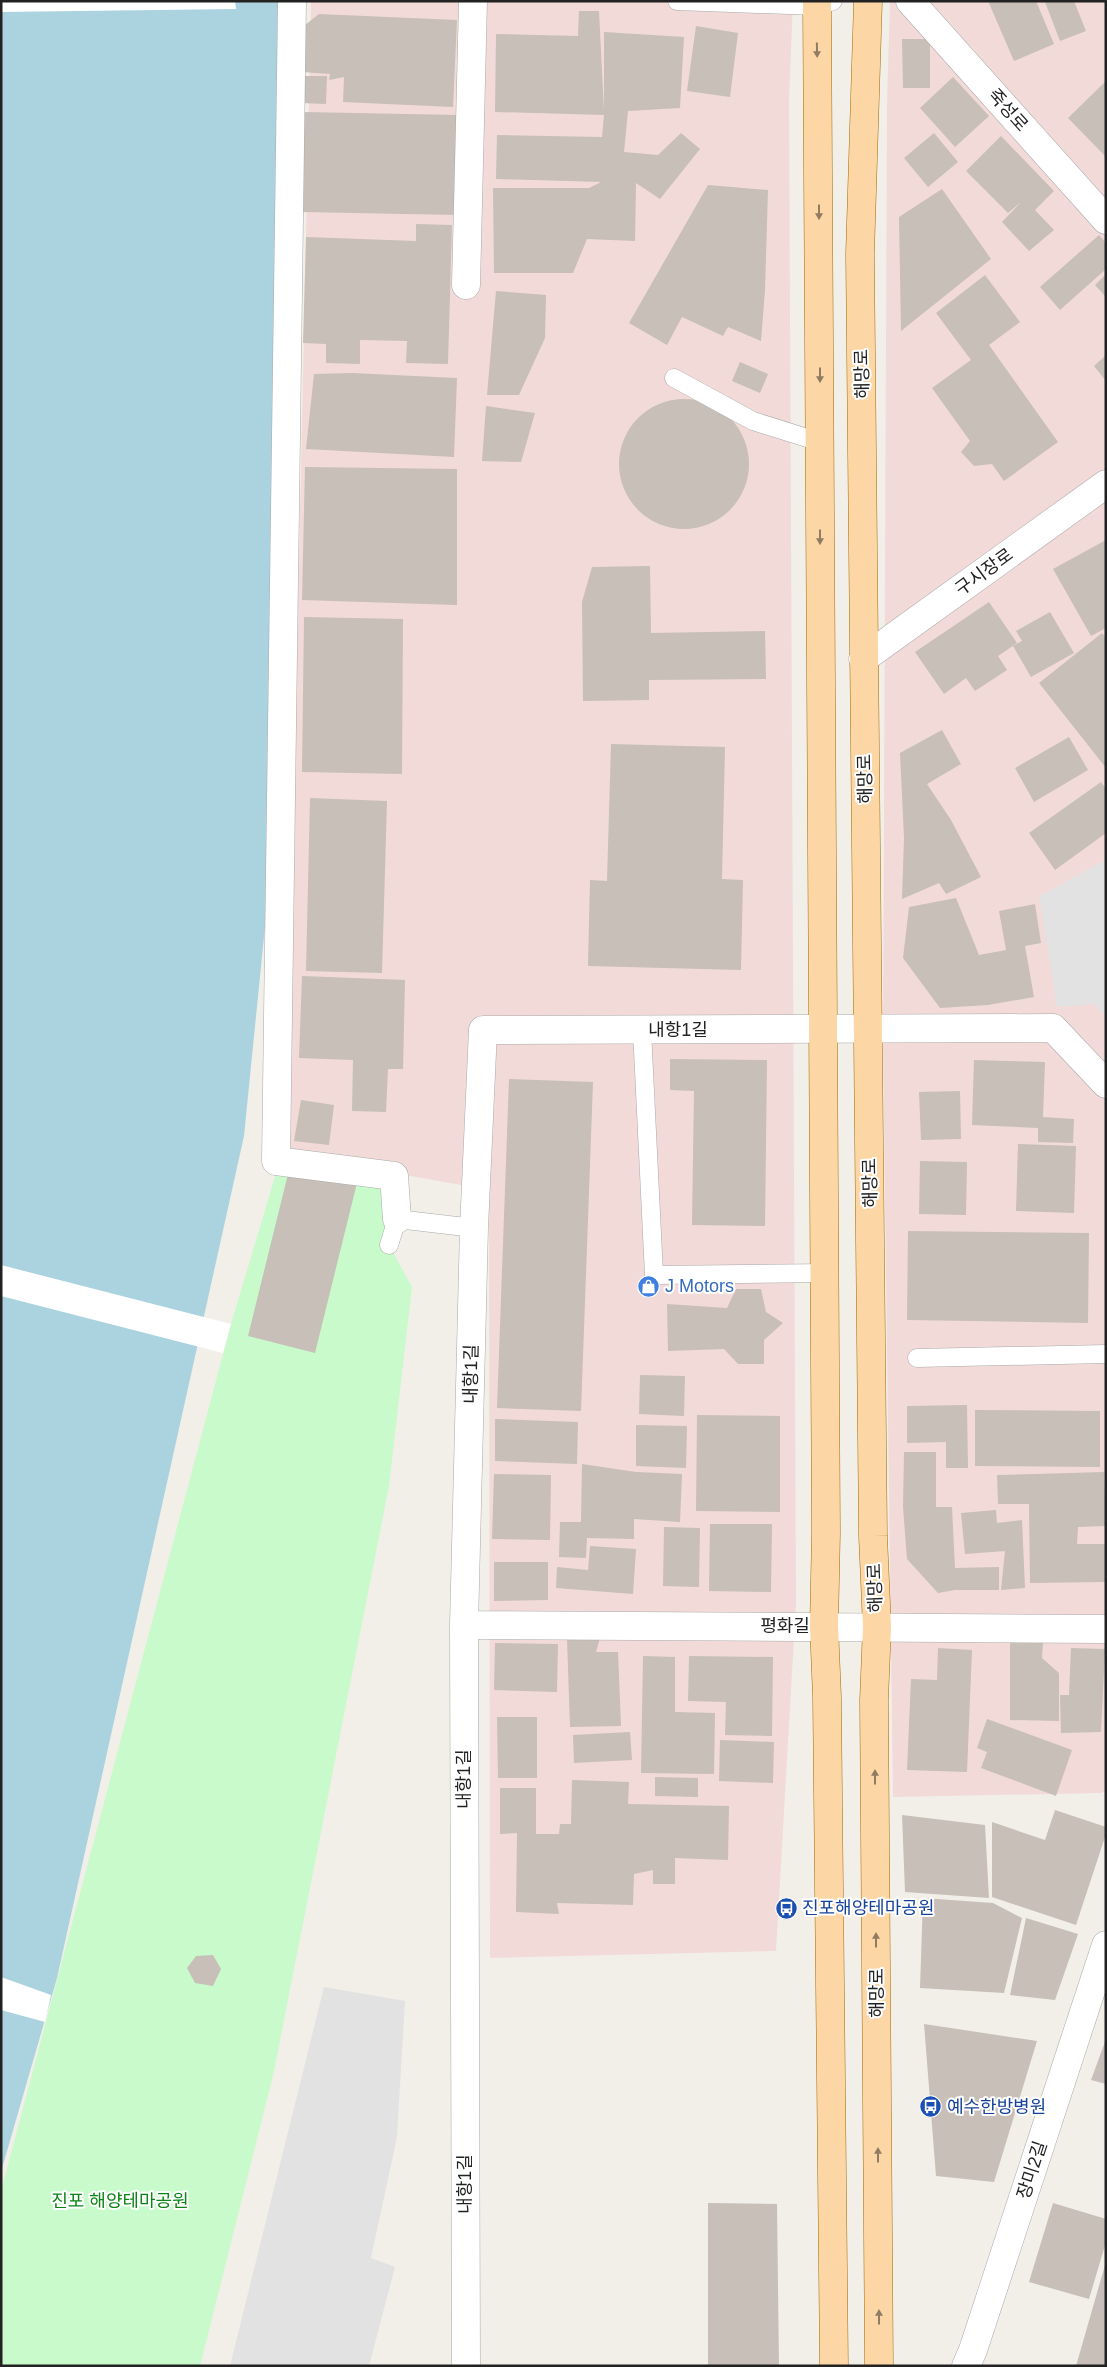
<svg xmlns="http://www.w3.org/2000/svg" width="1107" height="2367" viewBox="0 0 1107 2367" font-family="Arial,'Noto Sans KR',sans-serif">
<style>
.commercial{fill:#f2dad9}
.park{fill:#c8facc}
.parking{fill:#e2e2e2}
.water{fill:#aad3df}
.pier{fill:#fff}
.building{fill:#c7bfb8}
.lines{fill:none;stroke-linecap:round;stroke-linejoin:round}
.service-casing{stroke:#a9a9a9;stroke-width:19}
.minor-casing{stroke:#a9a9a9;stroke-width:29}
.primary-casing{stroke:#a06b00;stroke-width:29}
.service{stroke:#fff;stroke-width:18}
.minor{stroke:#fff;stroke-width:28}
.primary{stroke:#fcd6a4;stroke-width:28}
.oneway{fill:#8f7c63}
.labels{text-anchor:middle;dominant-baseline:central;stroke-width:4;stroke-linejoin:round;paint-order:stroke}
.street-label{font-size:18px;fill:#222;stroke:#fff}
.shop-label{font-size:18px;fill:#366cbe;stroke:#fff;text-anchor:start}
.transit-label{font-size:18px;fill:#164399;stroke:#fff;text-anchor:start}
.park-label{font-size:18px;fill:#0c8416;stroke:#fff}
</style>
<rect width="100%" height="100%" fill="#f2efe9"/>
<path class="commercial" d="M311 1H793L789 100 796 1603 776 1951 490 1958 489 1190 282 1153 294 798Z
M890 1H1106V1791L1101 1793 893 1797 883 1045 887 104Z"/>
<path class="park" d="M282 1153 379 1175 389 1245 412 1287 389 1486 273 2076 200 2366H1V2191L231 1324Z"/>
<path class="parking" d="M1106 860V1017L1095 1004 1057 1007 1039 896Z
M324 1987 405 2001 397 2137 371 2258 395 2267 369 2366H230Z"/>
<path class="water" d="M1 1H282L278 797 244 1136 57 1978 1 2172Z"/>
<path class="pier" d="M1 1H235L236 9 1 12Z
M1 1265 231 1324 223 1353 1 1296Z
M1 1977 51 1995 45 2022 1 2010Z"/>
<path class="building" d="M988 1H1036L1054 44 1014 61Z
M1074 1 1086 31 1060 41 1045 2Z
M579 11H599L604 111V32L684 37 680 108 628 111 624 152 658 155 681 133 700 149 660 199 636 183 635 241 587 239 573 273H494L493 188H589L601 182 496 179 497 135 602 137 604 115 495 112 496 34 578 36Z
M319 14 457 20 453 107 343 102 344 77 329 80 330 74 302 72 305 25Z
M696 26 738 33 730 97 687 91Z
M902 39H930V88H903Z
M301 76H327L326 104 301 103Z
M953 77 989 116 955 147 920 108Z
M1106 81V157L1068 118Z
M303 112 458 115 457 215 302 212Z
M934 133 958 162 928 187 904 158Z
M1001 136 1054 191 1035 210 1054 230 1029 251 1002 222 1021 202 1008 213 966 171Z
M708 185 768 190 765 290 761 341 728 327 723 336 682 317 667 345 629 323Z
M942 189 991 259 901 331 899 217Z
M416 224 452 225 448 364 406 363 407 341 360 340V364L326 363V344L303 343 306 237 416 241Z
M1099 235 1106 243V269L1060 310 1040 287Z
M1106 274V297L1095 285Z
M985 275 1020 322 989 345 1058 442 1004 481 992 464 974 466 961 452 970 441 932 388 971 360 936 313Z
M496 291 546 295 545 338 519 395H487Z
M1106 355V381L1094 366Z
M740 362 768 374 760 393 732 381Z
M352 373 457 378 454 457 306 449 314 374Z
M619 464a65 65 0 1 1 130 0a65 65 0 1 1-130 0Z
M486 406 535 413 521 462 482 461Z
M305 467 457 469V605L302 600Z
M1106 540V628L1091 636 1053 569Z
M650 566 651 633 765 631 766 679 649 680V700L583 701 582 602 592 567Z
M989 602 1017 643 998 656 1007 670 975 691 966 678 944 694 915 652Z
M1050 612 1074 653 1031 677 1013 646 1022 641 1016 631Z
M304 617 403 619 402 774 302 772Z
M1102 633 1106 638V768L1039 683Z
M942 730 961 764 927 784 951 820 981 877 946 894 939 883 902 899 904 838 900 753Z
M1069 737 1088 770 1034 802 1015 768Z
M611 744 725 747 722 879 743 880 741 970 588 966 590 880 607 881Z
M1101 782 1106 789V833L1055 870 1029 833Z
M310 798 387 801 382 973 306 971Z
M956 898 979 955 1006 950 999 911 1035 904 1041 943 1025 946 1034 997 988 1005 940 1008 903 958 909 907Z
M302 976 405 980 403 1069H388L386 1112 352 1111 353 1060 299 1058Z
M670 1059 767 1060 765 1226 692 1225 694 1091 670 1090Z
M974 1060 1045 1062 1043 1117 1074 1119 1073 1143 1038 1142V1128L972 1125Z
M509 1079 593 1082 581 1411 497 1408Z
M960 1091 961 1139 921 1140 919 1092Z
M301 1100 334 1105 329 1145 294 1141Z
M1018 1144 1076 1146 1074 1213 1016 1211Z
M920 1161 967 1162 966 1215 919 1214Z
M290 1166 357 1183 315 1353 248 1336Z
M908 1231 1089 1233 1088 1323 907 1320Z
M736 1289H761L766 1312 783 1323 764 1340V1364H738L724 1349 668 1351 667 1304 727 1308Z
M640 1375 685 1376 684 1416 639 1414Z
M967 1405 968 1468H946V1442L907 1443V1406Z
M975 1410 1100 1411V1467L975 1466Z
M697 1415 780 1416V1512L696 1511Z
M495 1419 578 1422 577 1464 495 1461Z
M636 1425 687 1426 686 1468 636 1466Z
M904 1452H936V1507H952L955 1568 999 1567V1590H955L938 1593 907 1559 903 1507Z
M582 1464 636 1472 682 1474 680 1522 634 1519V1539L587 1538 586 1558 559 1557 560 1522H581Z
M1104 1472 1106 1526 1078 1527 1077 1544H1106V1582L1030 1583 1029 1504H998L997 1475Z
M494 1474 551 1475 550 1540 492 1539Z
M996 1510 997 1523 1022 1520 1025 1588 1001 1590 1005 1551 965 1554 961 1513Z
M710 1524H772L771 1592 709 1591Z
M664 1527 700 1528 699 1587 663 1586Z
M590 1546 636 1549 633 1594 556 1588 557 1567 588 1570Z
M494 1562H548V1600L494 1601Z
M600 1638 596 1652H618L621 1726 570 1727 567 1639Z
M1010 1639 1043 1643 1042 1658 1059 1673V1721L1010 1720Z
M495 1643 558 1644 557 1692 494 1690Z
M938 1648 972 1650 967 1772 907 1770 911 1679 937 1680Z
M1071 1648 1105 1649 1101 1732 1061 1733 1060 1695H1069Z
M643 1656 675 1657V1712L715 1713 714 1774 641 1773Z
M689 1656 773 1657 772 1736 725 1735 726 1702 688 1701Z
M497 1717H537V1778H498Z
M987 1719 1072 1750 1056 1796 981 1768 987 1752 977 1748Z
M630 1732 632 1760 574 1763 573 1735Z
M720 1740 774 1742 773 1783 719 1781Z
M655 1777 698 1778V1797L655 1796Z
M572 1780 629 1782 628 1804 729 1806 728 1860 675 1858V1884H653V1870L634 1874 633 1905 557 1903 559 1914 516 1912 517 1833 500 1834V1788H536V1834H559L560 1824H571Z
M1055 1810 1106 1827V1834L1076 1925 992 1897V1822L1045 1840Z
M902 1815 985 1825 989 1898 905 1892Z
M923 1898 993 1903 1022 1918 1004 1993 920 1988Z
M1026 1918 1078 1934 1055 2000 1010 1995Z
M213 1955 221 1969 213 1986 195 1983 187 1968 196 1956Z
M924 2024 1037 2041 994 2182 936 2176Z
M1106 2039V2084L1091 2080Z
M708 2203 777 2204 779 2366H708Z
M1053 2203 1106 2219V2242L1089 2299 1029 2282Z
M1105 2265 1106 2366H1076Z"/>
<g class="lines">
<defs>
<path id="service" d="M677 1 816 6 833 1
M674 378 753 421 820 442
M642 1030 654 1275 824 1273
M389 1245 397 1219 474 1228
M917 1358 1106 1354"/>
<path id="minor" d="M292 1 276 1161 394 1176 397 1219
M910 1 1106 220
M466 285 473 1
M863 659 1106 484
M464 1625 1106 1629
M466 2366 464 1625 474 1228 483 1030 1053 1028 1106 1084
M966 2366 973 2350 1106 1945"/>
<path id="primary" d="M817 1 826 1533 824 1626 827 1697 834 2366
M868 1 860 254 873 1536 877 1627 874 1700 879 2366"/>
</defs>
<use href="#service" class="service-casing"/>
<use href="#minor" class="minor-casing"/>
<use href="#primary" class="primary-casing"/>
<use href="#service" class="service"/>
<use href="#minor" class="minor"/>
<use href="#primary" class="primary"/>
</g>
<defs><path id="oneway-solid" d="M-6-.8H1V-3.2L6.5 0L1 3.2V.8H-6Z" transform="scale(1.25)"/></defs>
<g class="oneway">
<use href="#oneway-solid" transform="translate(817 50) rotate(89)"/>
<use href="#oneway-solid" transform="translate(819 212) rotate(90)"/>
<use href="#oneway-solid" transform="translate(820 375) rotate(90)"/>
<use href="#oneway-solid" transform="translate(820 537) rotate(90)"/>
<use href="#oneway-solid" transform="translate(875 1777) rotate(-90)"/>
<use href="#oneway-solid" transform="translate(876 1940) rotate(-90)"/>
<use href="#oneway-solid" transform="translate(878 2155) rotate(-90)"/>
<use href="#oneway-solid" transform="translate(879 2317) rotate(-90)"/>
</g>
<defs>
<symbol id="shop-disc" viewBox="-11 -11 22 22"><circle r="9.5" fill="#3f7fe0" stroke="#fff"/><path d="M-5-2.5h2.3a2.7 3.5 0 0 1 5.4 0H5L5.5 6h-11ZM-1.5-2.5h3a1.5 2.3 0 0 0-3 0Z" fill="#fff"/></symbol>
<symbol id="bus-disc" viewBox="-11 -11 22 22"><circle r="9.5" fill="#1a4fb4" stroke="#fff"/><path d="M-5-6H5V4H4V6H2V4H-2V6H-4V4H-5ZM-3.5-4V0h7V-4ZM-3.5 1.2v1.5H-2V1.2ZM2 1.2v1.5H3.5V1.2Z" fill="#fff"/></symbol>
</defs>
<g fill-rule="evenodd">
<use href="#shop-disc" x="636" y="1274" width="25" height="25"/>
<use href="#bus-disc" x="774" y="1896" width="25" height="25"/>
<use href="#bus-disc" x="918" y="2094" width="25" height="25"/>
</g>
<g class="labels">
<g class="street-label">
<text transform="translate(1008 110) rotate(48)">죽성로</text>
<text transform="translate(862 374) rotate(-91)">해망로</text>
<text transform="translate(984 572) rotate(-36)">구시장로</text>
<text transform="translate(865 779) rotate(-91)">해망로</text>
<text x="678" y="1030">내항1길</text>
<text transform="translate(870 1183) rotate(-91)">해망로</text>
<text transform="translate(471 1374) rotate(-89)">내항1길</text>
<text transform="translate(875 1588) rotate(-92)">해망로</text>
<text x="785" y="1626">평화길</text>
<text transform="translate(464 1779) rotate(-90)">내항1길</text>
<text transform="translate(877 1993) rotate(-90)">해망로</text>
<text transform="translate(1032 2170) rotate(-72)">장미2길</text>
<text transform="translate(465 2184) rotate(-90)">내항1길</text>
</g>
<g class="shop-label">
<text x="665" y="1286">J Motors</text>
</g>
<g class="transit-label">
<text x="802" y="1908">진포해양테마공원</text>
<text x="947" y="2107">예수한방병원</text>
</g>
<g class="park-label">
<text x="120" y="2201">진포 해양테마공원</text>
</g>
</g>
<rect width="1107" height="2367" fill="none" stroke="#222222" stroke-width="5"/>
</svg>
